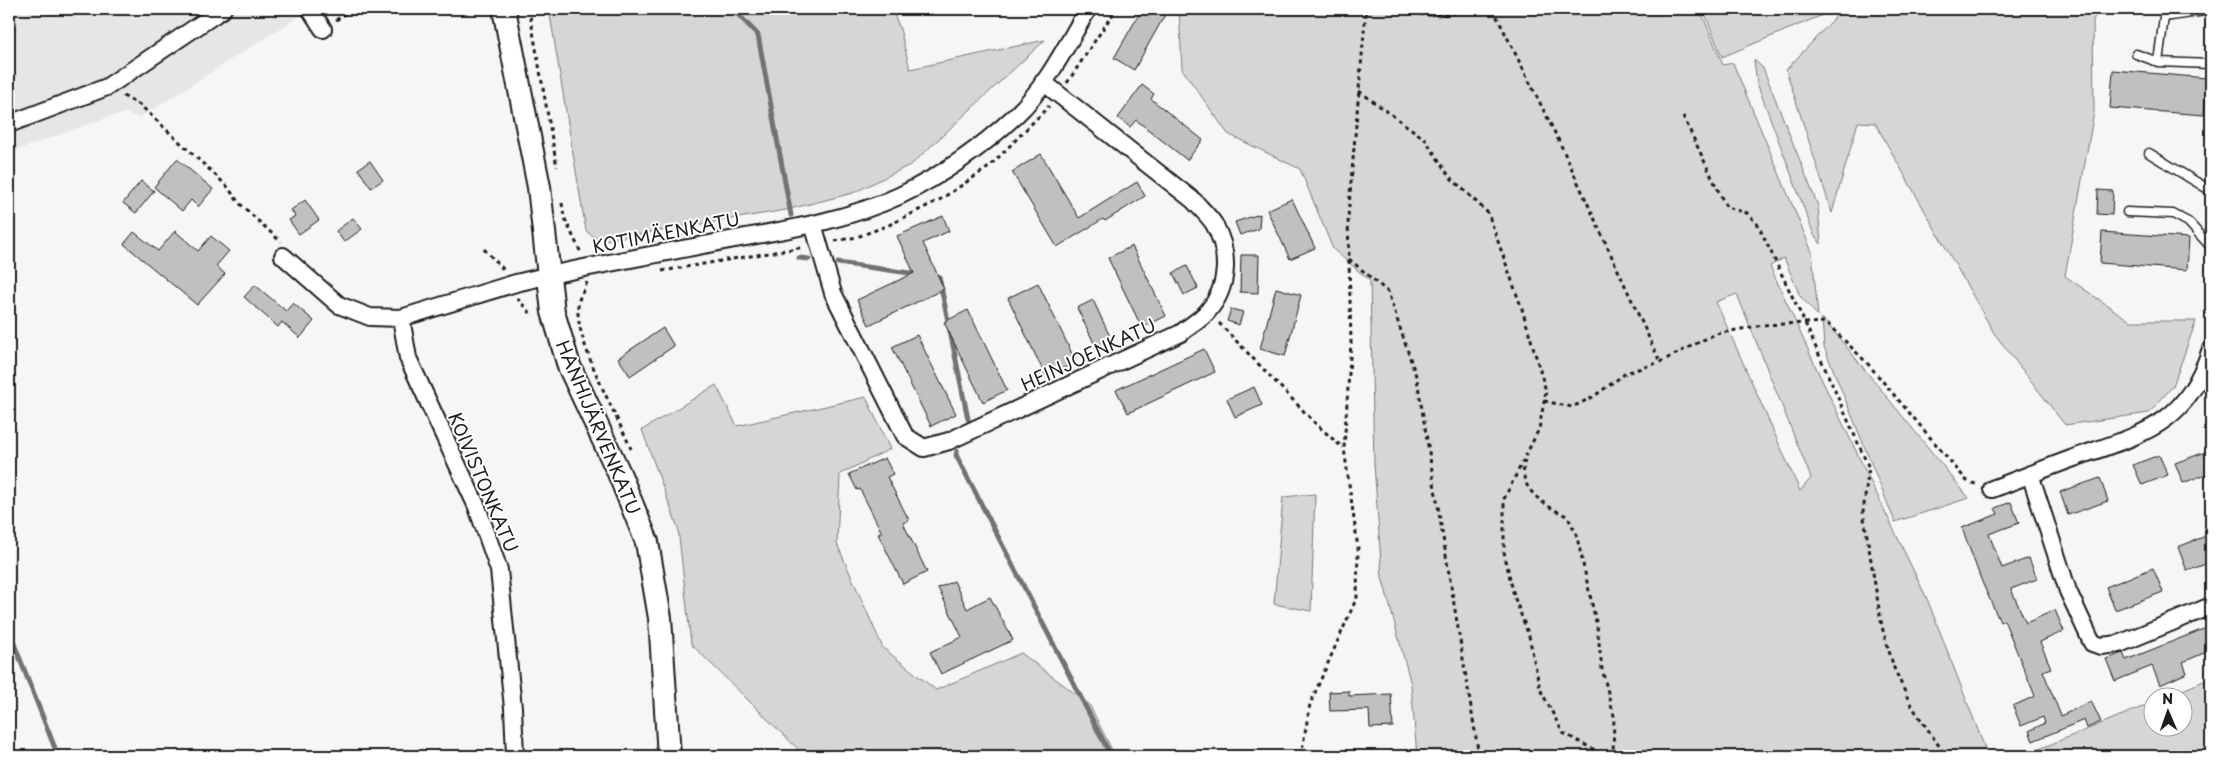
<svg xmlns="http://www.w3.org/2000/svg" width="2220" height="765" viewBox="0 0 2220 765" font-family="'Playpen Sans',sans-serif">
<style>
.built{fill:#e6e6e6}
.green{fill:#d6d6d6;stroke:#797979;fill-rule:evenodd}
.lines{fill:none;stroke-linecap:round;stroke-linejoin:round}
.stream{stroke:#727272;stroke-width:5}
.building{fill:#c0c0c0;stroke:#1c1c1c}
.lane-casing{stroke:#1c1c1c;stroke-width:11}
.street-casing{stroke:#1c1c1c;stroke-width:20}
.secondary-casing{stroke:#1c1c1c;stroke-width:26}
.path{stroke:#1c1c1c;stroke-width:3;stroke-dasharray:4 4;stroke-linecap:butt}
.lane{stroke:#fff;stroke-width:8}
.street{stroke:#fff;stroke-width:16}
.secondary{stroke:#fff;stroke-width:22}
.labels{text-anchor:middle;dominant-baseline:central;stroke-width:4;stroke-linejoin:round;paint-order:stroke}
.street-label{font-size:18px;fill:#1c1c1c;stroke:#fff}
</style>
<rect width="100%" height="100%" fill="#f6f6f6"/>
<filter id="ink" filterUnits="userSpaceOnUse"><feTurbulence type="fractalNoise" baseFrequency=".02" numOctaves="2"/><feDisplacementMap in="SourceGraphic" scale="10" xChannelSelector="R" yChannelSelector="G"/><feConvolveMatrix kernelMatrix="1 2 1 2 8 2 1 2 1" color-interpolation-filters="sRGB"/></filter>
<g filter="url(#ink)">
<path class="built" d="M9 9H311L139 118 126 113 108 117 9 153Z"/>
<path class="green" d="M549 9H892L900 29 910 69 1045 40 912 164 853 193 786 210 599 241 586 231Z
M1179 9H1700L1723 65 1733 63 1812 252 1818 316 1800 296 1784 258 1770 266 1820 376 1928 601 1988 756H1417L1411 684 1382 577 1374 464 1370 281 1333 249 1300 169 1228 134 1182 69ZM1737 294 1811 478 1800 491 1716 302Z
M1703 9H1837L1722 57Z
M1843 9H2099L2093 20 2094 112 2065 276 2130 321H2196L2173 386 2149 413 2065 425 1994 333 1875 123 1858 122 1832 213 1786 70Z
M1754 60 1763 68 1818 206 1821 244 1814 235 1757 83Z
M1822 318 1826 322 1969 498 1895 522 1824 347Z
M716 385 737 426 866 397 890 449 840 474 837 544 883 648 936 690 1021 653 1089 704 1115 756H805L691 644 678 528 642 430Z
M1315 494 1311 611 1274 604 1283 497Z
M2211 678V756H2022L2152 703V728H2182V698L2166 697Z"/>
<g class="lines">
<path class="stream" d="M733 9 758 35 791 215
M799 258 809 259
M838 263 917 274
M933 277H939L968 419
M957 451 956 455 1111 756
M9 631 58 756"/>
</g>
<path class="building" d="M1142 9H1159L1166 13 1134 70 1114 58Z
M2113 70 2207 78 2204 115 2110 108Z
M1142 85 1154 94 1151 99 1203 140 1187 160 1136 120 1130 127 1118 118Z
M1041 154 1079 218 1137 182 1145 196 1105 221 1103 219 1057 247 1012 172Z
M177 159 213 189 198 207 191 200 182 211 154 187Z
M370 161 383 180 371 188 358 169Z
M141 181 154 191 136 213 123 203Z
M2098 190 2113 191 2112 215 2097 214Z
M1292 199 1315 248 1290 259 1267 210Z
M305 200 319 220 299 234 289 220 295 216 291 210Z
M1260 214 1259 229 1240 235 1235 222Z
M943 216 949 231 923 243 944 289 869 325 857 300 914 273 897 236Z
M353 218 362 229 344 242 336 231Z
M175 231 198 251 211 236 229 251 216 266 225 274 197 305 124 244 134 232 158 251Z
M2102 232 2189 238 2187 270 2100 263Z
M1132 246 1166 316 1142 328 1108 258Z
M1241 255H1259L1258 293 1240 292Z
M1187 266 1198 288 1184 295 1173 273Z
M1038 283 1076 362 1046 377 1008 298Z
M255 285 286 311 293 303 314 321 300 338 282 322 278 327 244 297Z
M1276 288 1301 295 1285 356 1260 349Z
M1093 300 1113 343 1098 351 1077 308Z
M1231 309 1243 312 1239 325 1227 321Z
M968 310 1007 390 983 402 944 322Z
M663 328 674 346 630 376 618 358Z
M917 335 956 414 931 426 892 347Z
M1204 349 1215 372 1128 413 1116 390Z
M1254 387 1262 405 1235 417 1227 399Z
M2211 450V472L2183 483 2175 463Z
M2159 455 2168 475 2142 485 2133 465Z
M885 458 893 474 887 477 909 520 903 523 927 572 903 584 878 534 882 533 860 489 857 490 849 474Z
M2100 478 2108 501 2068 515 2060 492Z
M2011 502 2019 523 1989 534 2002 568 2029 558 2037 579 2011 589 2026 623 2055 610 2064 631 2040 642 2051 668 2043 671 2061 716 2091 701 2101 722 2087 728 2084 720 2033 741 2029 731 2045 723 2043 717 2021 726 2013 706 2035 696 2004 620 2000 622 1982 582 1962 528 1998 514 1995 508Z
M2211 534V562L2187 571 2178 547Z
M2153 568 2163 592 2115 610 2106 587Z
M954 581 967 609 990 597 1013 640 941 674 930 652 962 637 938 588Z
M2211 626V650L2183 662 2187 673 2160 685 2152 666 2115 681 2106 659 2123 653 2126 660Z
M1349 691V696L1391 694 1393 727 1370 728 1369 710 1330 711 1329 692Z"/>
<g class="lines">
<defs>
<path id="lane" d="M2136 54 2158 62 2211 64
M2158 62 2164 17 2211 10
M2149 153 2211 191
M2127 212 2173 214 2188 222 2211 247"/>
<path id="street" d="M310 9 323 29
M9 124 107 87 223 9
M813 224 833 293 905 436 924 448 949 441 1181 333C1189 326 1201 320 1208 311 1229 287 1230 252 1214 224 1209 216 1200 208 1194 201L1043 82
M283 256 339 305 370 317 401 318 516 283 550 275C611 262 673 251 735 239 790 229 847 220 899 196 941 176 982 147 1016 115 1047 86 1067 44 1088 9
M401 318 408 358 477 507 499 570 513 708 515 756
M2030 474 2068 591 2092 643 2101 646 2119 644 2211 606
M1992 489C2022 478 2051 466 2082 455 2149 432 2186 423 2211 349"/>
<path id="secondary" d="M504 9 539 187 553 312 569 366 619 473 647 542 660 618 669 756"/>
</defs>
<use href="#lane" class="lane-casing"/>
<use href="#street" class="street-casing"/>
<use href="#secondary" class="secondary-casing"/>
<path class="path" d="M529 9 557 167
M1388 9C1427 17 1439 17 1478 9
M1493 9 1559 141 1660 362
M336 20 352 9
M1067 83 1116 9
M1359 91 1425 139 1449 176 1488 213 1523 312 1546 391 1539 429 1504 499V552L1514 596 1529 636 1540 689 1563 733 1606 756
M123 96 140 105 227 186 239 203 281 242
M1683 116 1726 207 1747 213 1758 225 1805 323 1869 468 1863 512 1882 627 1894 668 1911 705 1946 756
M562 203 564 217 581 253
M835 241 857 237 889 225 941 199 989 167 1049 106
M484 249 504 270
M1349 259 1388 292 1417 379 1479 756
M662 271 804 247
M587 282C585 288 581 294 579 300 570 334 617 415 631 449
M517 298 533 316
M1219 323 1316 424 1343 448
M2208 336 2207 323 2211 304
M1544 401 1572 407 1593 397 1626 373 1660 362 1715 334 1763 325 1826 322 1868 364 1967 481 1978 485
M1525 460C1524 465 1523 471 1524 476 1526 494 1552 510 1567 516L1576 533 1597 626 1602 669 1614 716 1613 756
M1301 756 1310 704 1357 597 1358 548 1344 448 1351 342 1348 217 1366 9"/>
<use href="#lane" class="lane"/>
<use href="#street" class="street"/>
<use href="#secondary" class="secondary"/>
</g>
</g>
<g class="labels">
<g class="street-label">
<text transform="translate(666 232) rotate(-11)">KOTIMÄENKATU</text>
<text transform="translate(1088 354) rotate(-25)">HEINJOENKATU</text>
<text transform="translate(599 427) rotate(67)">HANHIJÄRVENKATU</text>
<text transform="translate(484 482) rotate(67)">KOIVISTONKATU</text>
</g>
</g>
<rect width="2220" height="765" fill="none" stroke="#fff" stroke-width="30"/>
<rect x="15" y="15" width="2190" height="735" fill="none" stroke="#1c1c1c" stroke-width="2" filter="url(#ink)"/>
<g transform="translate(2168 712) rotate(358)"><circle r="24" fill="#ffffff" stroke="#a4a4a4"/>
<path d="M0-4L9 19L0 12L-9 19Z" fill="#1c1c1c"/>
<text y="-8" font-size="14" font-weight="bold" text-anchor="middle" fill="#1c1c1c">N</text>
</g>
</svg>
